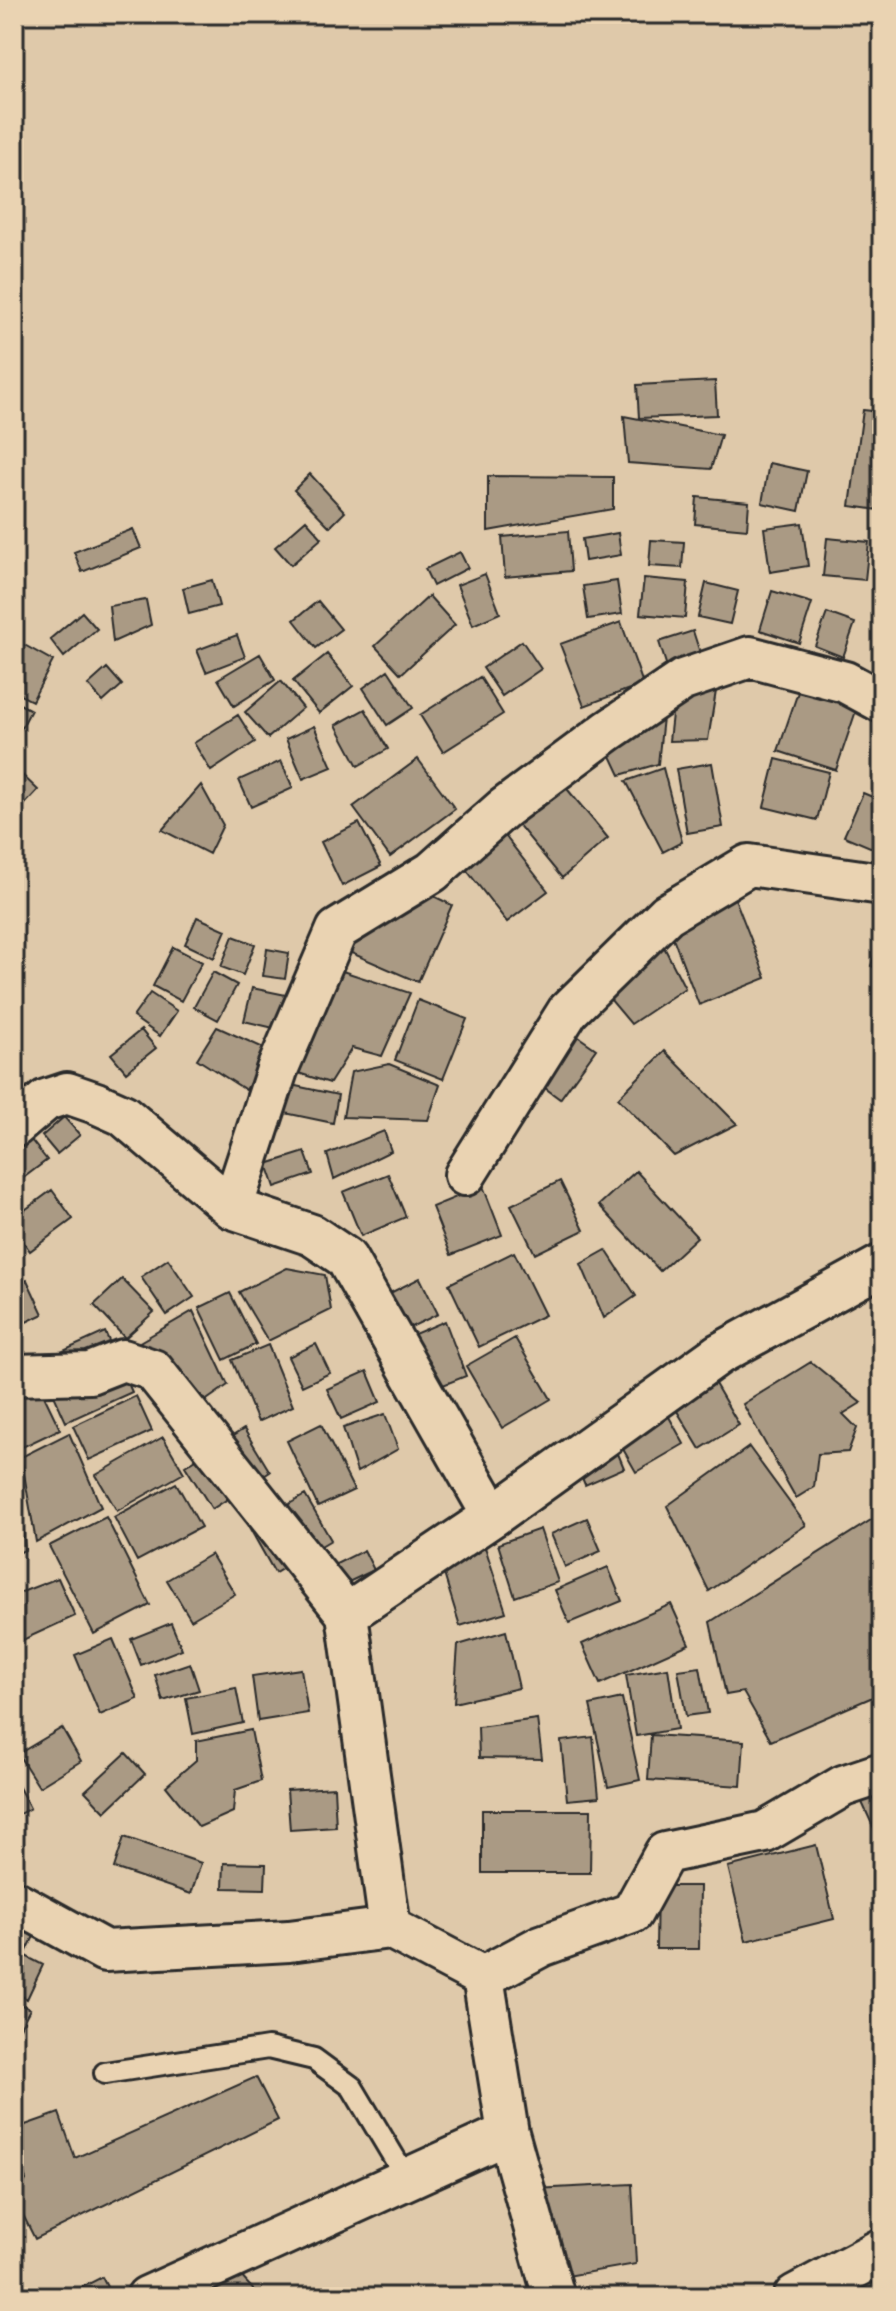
<svg xmlns="http://www.w3.org/2000/svg" width="896" height="2311" viewBox="0 0 896 2311" font-family="'Shantell Sans',sans-serif">
<style>
.building{fill:#aa9a84;stroke:#2b2b2b;stroke-width:2}
.lines{fill:none;stroke-linecap:round;stroke-linejoin:round}
.service-casing{stroke:#2b2b2b;stroke-width:26}
.minor-casing{stroke:#2b2b2b;stroke-width:46}
.secondary-casing{stroke:#2b2b2b;stroke-width:50}
.service{stroke:#ead3b2;stroke-width:20}
.minor{stroke:#ead3b2;stroke-width:40}
.secondary{stroke:#ead3b2;stroke-width:44}
</style>
<rect width="100%" height="100%" fill="#dfc9aa"/>
<filter id="ink" filterUnits="userSpaceOnUse"><feTurbulence type="fractalNoise" baseFrequency=".0125" numOctaves="2"/><feDisplacementMap in="SourceGraphic" scale="16" xChannelSelector="R" yChannelSelector="G"/><feConvolveMatrix kernelMatrix="1 2 1 2 8 2 1 2 1" color-interpolation-filters="sRGB"/></filter>
<g filter="url(#ink)">
<path class="building" d="M715 381 717 415 639 418 637 385Z
M863 410 882 412V487L879 510 850 506Z
M624 416 721 435 711 469 628 463Z
M769 463 807 471 799 511 762 503Z
M310 474 345 512 330 527 294 490Z
M488 476 613 477V509L488 531Z
M697 497 749 502 747 529 695 524Z
M306 520 322 538 291 565 275 547Z
M802 523 808 566 770 572 764 528Z
M133 529 141 548 82 572 74 552Z
M568 531 571 571 505 577 502 537Z
M618 533 621 555 585 561 582 539Z
M827 538 869 542 865 580 823 576Z
M651 540 684 542 682 568 649 566Z
M460 552 468 568 433 586 425 569Z
M485 574 500 613 473 625 457 585Z
M644 578 688 582 685 618 640 614Z
M212 580 219 606 189 614 183 588Z
M617 581 622 614 588 619 583 586Z
M706 583 738 591 730 624 698 617Z
M772 591 812 603 799 643 760 630Z
M429 596 455 625 401 674 375 646Z
M146 600 151 625 113 642 109 606Z
M318 601 341 629 316 648 294 620Z
M82 612 97 629 64 657 50 639Z
M827 613 855 623 843 657 815 646Z
M621 622 643 684 584 706 560 644Z
M693 631 701 656 667 667 659 642Z
M237 635 245 657 206 672 197 650Z
M522 641 541 669 502 696 483 668Z
M19 642 53 661 32 701 14 692V651Z
M260 654 275 680 234 706 218 679Z
M327 654 353 686 319 713 293 681Z
M107 668 122 685 103 702 88 685Z
M388 670 413 708 387 725 363 688Z
M480 677 503 714 443 752 420 715Z
M281 681 303 708 268 738 245 712Z
M717 685 708 740 669 741 674 696Z
M800 686 858 705 836 770 778 751Z
M14 701 31 710 14 742Z
M664 708 658 764 620 775 603 739Z
M365 709 388 749 358 766 336 725Z
M238 715 255 742 211 771 194 743Z
M314 726 332 767 303 779 286 739Z
M418 759 455 809 390 857 353 807Z
M776 759 829 772 817 820 764 807Z
M281 761 293 788 251 807 239 780Z
M712 763 723 827 687 833 676 769Z
M663 768 682 842 663 852 626 781Z
M18 771 38 790 14 816V775Z
M558 778 608 838 562 878 512 817Z
M201 785 223 825 209 854 162 830Z
M863 793 882 801V852L844 836Z
M359 823 381 866 342 886 321 842Z
M499 828 548 891 507 922 458 859Z
M415 887 452 905 418 982 333 945Z
M734 896 766 978 699 1005 667 922Z
M197 917 226 930 214 958 185 944Z
M882 932V970L871 966Z
M233 936 255 944 243 975 221 967Z
M661 941 685 988 631 1024 589 974Z
M173 947 202 962 181 1001 153 986Z
M267 949 289 953 285 979 263 976Z
M327 966 410 993 382 1056 352 1048 330 1083 292 1071Z
M213 972 237 985 218 1020 194 1007Z
M252 988 286 995 278 1029 244 1021Z
M150 993 177 1011 160 1036 133 1017Z
M418 1000 467 1019 443 1079 395 1060Z
M557 1022 596 1049 560 1099 522 1071Z
M217 1027 268 1050 246 1090 197 1059Z
M141 1030 156 1048 126 1072 111 1054Z
M665 1051 737 1124 674 1156 618 1098Z
M389 1064 440 1085 428 1120 343 1117 351 1072Z
M882 1082V1140L873 1083Z
M291 1085 338 1095 333 1123 285 1113Z
M64 1117 80 1135 57 1154 42 1136Z
M23 1130 47 1160 14 1185V1137Z
M384 1131 391 1151 334 1179 327 1154Z
M305 1152 313 1174 275 1187 267 1164Z
M636 1171 697 1237 660 1271 599 1205Z
M388 1174 406 1217 361 1236 343 1192Z
M560 1181 584 1230 535 1254 511 1205Z
M483 1186 502 1235 451 1255 432 1207Z
M52 1190 73 1219 30 1251 14 1229V1218Z
M606 1250 636 1296 604 1318 581 1264Z
M514 1252 545 1315 479 1347 449 1284Z
M168 1259 194 1297 167 1315 141 1277Z
M287 1268 325 1275 331 1310 268 1341 239 1292Z
M420 1278 438 1314 407 1329 390 1293Z
M122 1279 154 1312 125 1338 94 1305Z
M27 1280 43 1314 14 1328V1286Z
M230 1293 256 1344 224 1360 199 1308Z
M193 1311 228 1385 181 1418 131 1347Z
M445 1321 466 1376 433 1389 412 1335Z
M105 1332 132 1392 66 1422 39 1362Z
M515 1338 551 1399 502 1428 466 1366Z
M316 1344 330 1373 302 1386 288 1357Z
M268 1345 293 1406 258 1422 232 1360Z
M811 1362 861 1403 843 1414 857 1428 848 1452 818 1454 814 1487 796 1498 743 1404Z
M367 1371 380 1402 341 1419 327 1389Z
M33 1373 60 1429 14 1451V1382Z
M714 1382 739 1425 700 1449 674 1406Z
M136 1396 152 1431 89 1460 73 1426Z
M663 1406 684 1444 636 1472 615 1435Z
M385 1414 398 1449 357 1472 343 1428Z
M321 1424 354 1490 318 1507 287 1441Z
M244 1429 270 1472 212 1509 185 1466Z
M69 1433 101 1507 36 1542 21 1457Z
M163 1437 184 1473 117 1511 96 1475Z
M614 1444 624 1468 585 1485 575 1461Z
M749 1447 806 1525 709 1591 667 1506Z
M176 1483 201 1527 137 1561 114 1517Z
M305 1495 331 1540 275 1573 249 1527Z
M882 1513V1693L771 1741 743 1692 726 1695 710 1622Z
M14 1515H22L25 1550 14 1555Z
M106 1517 150 1605 94 1634 49 1546Z
M587 1518 601 1551 565 1567 551 1534Z
M540 1529 558 1582 515 1597 498 1544Z
M485 1547 506 1612 460 1626 440 1561Z
M364 1550 374 1570 321 1595 312 1576Z
M211 1554 235 1594 191 1620 167 1580Z
M608 1567 622 1601 569 1623 555 1590Z
M58 1578 75 1616 14 1644V1595Z
M671 1604 689 1644 600 1684 582 1644Z
M171 1623 182 1649 141 1665 131 1639Z
M506 1631 519 1688 454 1703 458 1645Z
M113 1639 138 1699 100 1715 75 1655Z
M190 1663 199 1690 163 1701 155 1675Z
M700 1667 708 1713 686 1716 678 1670Z
M668 1668 677 1729 636 1736 626 1675Z
M301 1669 308 1713 258 1721 252 1676Z
M236 1688 243 1723 193 1734 186 1698Z
M622 1698 640 1780 608 1787 590 1705Z
M537 1719 542 1759 479 1758 478 1727Z
M62 1728 81 1761 39 1787 18 1754Z
M251 1730 261 1781 235 1790 233 1812 199 1827 166 1786 196 1760V1741Z
M651 1735 744 1741 741 1786 648 1780Z
M593 1737 599 1797 567 1800 561 1741Z
M126 1753 145 1774 105 1812 85 1791Z
M882 1759V1846L849 1774Z
M14 1778 30 1808 14 1817Z
M334 1787 336 1827 290 1830 287 1790Z
M482 1810H591L590 1873H482Z
M124 1837 201 1863 191 1894 114 1868Z
M816 1845 834 1919 746 1941 728 1867Z
M224 1863 266 1864 265 1889 223 1888Z
M657 1886H700L699 1949H656Z
M14 1903 43 1917 27 1951 14 1945Z
M14 1950 43 1965 27 1999 14 1992Z
M14 2001 30 2009 16 2035 14 2034Z
M256 2077 278 2120 35 2239 14 2197 26 2180 14 2145V2129L59 2113 75 2158Z
M632 2184 636 2264 562 2277 516 2190Z
M239 2274 260 2297H180Z
M102 2277 112 2297H63Z"/>
<g class="lines">
<defs>
<path id="service" d="M105 2073 268 2048 314 2059 352 2087 407 2179"/>
<path id="minor" d="M14 1127 46 1100 67 1093 96 1103 123 1115 232 1208
M465 1175 568 1011 667 914 749 865 882 884
M14 1375 90 1373 123 1360 153 1370 347 1614 390 1928
M493 1516 346 1258 312 1235 232 1208 277 1070 337 930 432 872 503 809 608 731 683 680 750 657 845 682 882 702
M347 1614 493 1516 719 1354 882 1265
M14 1901 105 1951 289 1941 390 1928 483 1977 541 1946 632 1913 665 1853 765 1832 843 1786 882 1773
M483 1977 508 2133 554 2297
M147 2297 508 2133"/>
<path id="secondary" d="M796 2297 882 2251"/>
</defs>
<use href="#service" class="service-casing"/>
<use href="#minor" class="minor-casing"/>
<use href="#secondary" class="secondary-casing"/>
<use href="#service" class="service"/>
<use href="#minor" class="minor"/>
<use href="#secondary" class="secondary"/>
</g>
</g>
<rect width="896" height="2311" fill="none" stroke="#ead3b2" stroke-width="48"/>
<rect x="24" y="24" width="848" height="2263" fill="none" stroke="#2b2b2b" stroke-width="3" filter="url(#ink)"/>
</svg>
